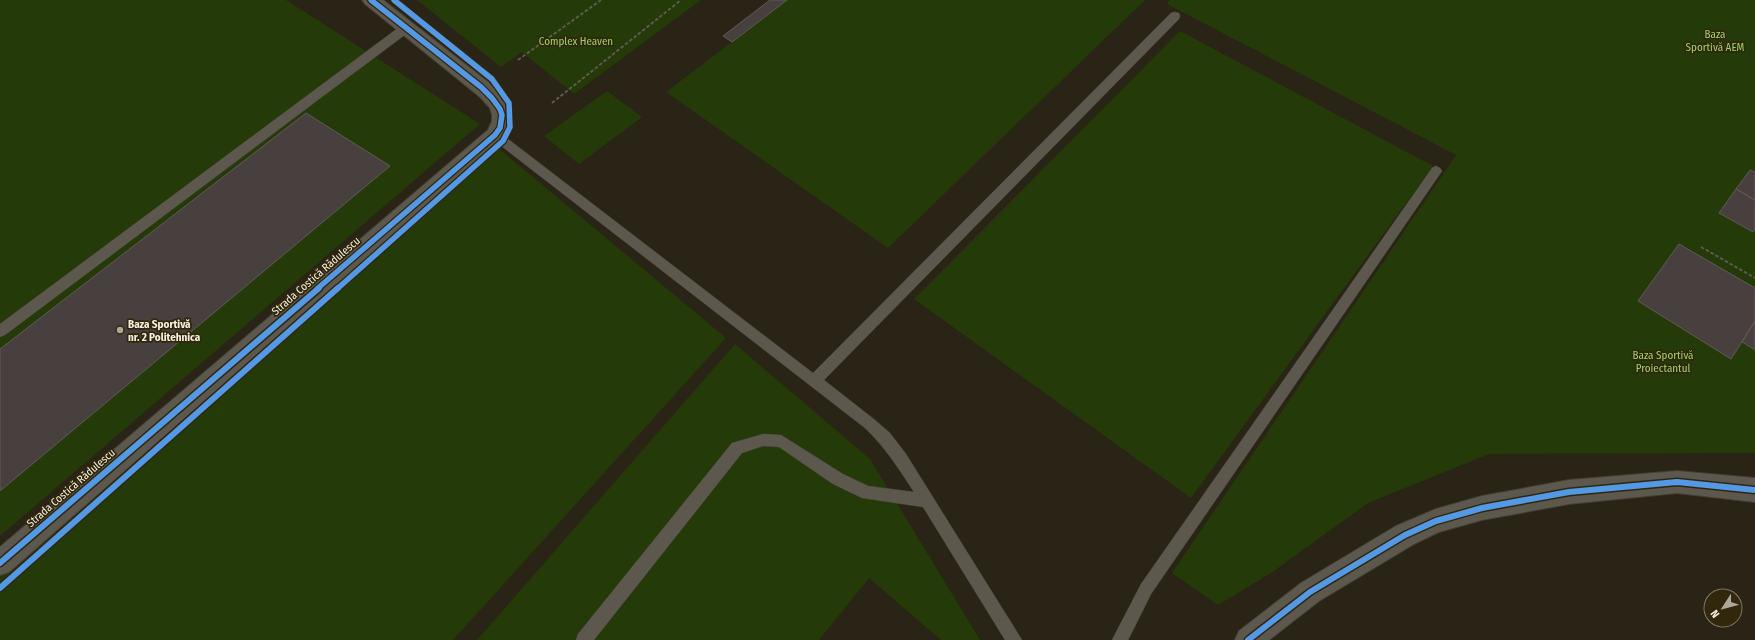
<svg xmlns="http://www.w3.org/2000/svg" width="1755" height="640" viewBox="0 0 1755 640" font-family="'Fira Sans Condensed',sans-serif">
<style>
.green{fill:#253a09}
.building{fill:#47403e;stroke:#615957}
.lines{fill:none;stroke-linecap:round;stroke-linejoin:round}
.lane-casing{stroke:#433f33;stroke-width:1}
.street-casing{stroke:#433f33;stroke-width:2}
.secondary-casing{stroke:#433f33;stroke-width:2}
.path{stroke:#5e5a50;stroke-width:2;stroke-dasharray:3.5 2;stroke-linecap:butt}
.lane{fill:#5c584d;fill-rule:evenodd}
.street{fill:#5c584d;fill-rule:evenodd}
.secondary{fill:#5c584d;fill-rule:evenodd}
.cycleway-far1-casing{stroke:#31270d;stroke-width:8}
.cycleway-casing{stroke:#31270d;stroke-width:9}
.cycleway-far1{stroke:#5399e6;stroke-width:5.5}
.cycleway{stroke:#5399e6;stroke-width:6}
.poi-dot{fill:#ada798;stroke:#31270d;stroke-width:1.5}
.labels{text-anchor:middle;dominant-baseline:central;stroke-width:3.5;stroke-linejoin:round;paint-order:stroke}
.park-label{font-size:11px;fill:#9bd367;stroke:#31270d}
.street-label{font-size:11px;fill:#f4eede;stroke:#31270d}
.poi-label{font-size:11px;font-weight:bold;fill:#f4eede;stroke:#31270d;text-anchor:start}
</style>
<rect width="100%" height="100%" fill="#292415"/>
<path class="green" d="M0 0H286L480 124 0 536Z
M417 0H701L574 94 522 52 501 67Z
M787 0H1145L888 248 666 92Z
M1170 0H1755V453L1489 454 1368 503 1271 573 1218 605 1172 573 1456 155 1167 4Z
M1180 31 1433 166 1191 498 914 299Z
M607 91 642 117 579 164 544 136Z
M498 148 726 338 453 640H0V570Z
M735 344 870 459 980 640H941L869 578 819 640H477Z"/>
<path class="building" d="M770 0H787L732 42 723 36Z
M306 113 390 166 0 491V349Z
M1750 170 1755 172V200L1736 189Z
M1736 189 1755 200V229L1753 232 1719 213Z
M1679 244 1755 288V321L1731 359 1638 301Z
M1755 321V350L1742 342Z"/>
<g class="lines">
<defs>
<path id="lane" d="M1175 12 1179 13 1180 16 1179 19 824 380 875 420 890 433 906 454 1022 640H1005L923 507 862 498 833 484 779 447 763 446 742 453 594 640H576L578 634 732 443 763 434 781 435 843 474 868 486 914 492C899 469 885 447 865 428L491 138 489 135 491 132 495 131 499 132 813 373 1171 13Z
M406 24 410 25 411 28 410 31 5 335 0 337V324L402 25Z
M1436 166 1440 168 1442 171 1440 174 1151 594 1128 640H1112L1141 584 1432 168Z"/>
<path id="street" d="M1677 471 1755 478V502L1677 493 1569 504 1482 520 1439 532 1414 544 1319 601 1269 640H1235L1239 631 1301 583 1396 526 1436 509 1482 496 1569 480Z"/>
<path id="secondary" d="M362 0H383L488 82 503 98 510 109 512 121 502 140 9 572 0 575V547L488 130 492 121V115L490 108 480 97 365 4Z"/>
</defs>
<use href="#lane" class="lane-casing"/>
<use href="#street" class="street-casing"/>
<use href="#secondary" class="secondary-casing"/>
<path class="path" d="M518 60 601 0
M552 103 681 0
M1701 247 1755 278"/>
<use href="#lane" class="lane"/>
<use href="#street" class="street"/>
<use href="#secondary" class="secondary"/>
<defs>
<path id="cycleway-far1" d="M317 289 495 135 500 128 502 115 500 109 492 98 481 87 371 0
M337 289 503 141 510 127 509 103 492 79 394 0"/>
<path id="cycleway" d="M0 563 319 288
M0 588 338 288
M1248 640 1310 592 1405 535 1436 521 1482 508 1569 492 1677 482 1755 490"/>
</defs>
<use href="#cycleway-far1" class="cycleway-far1-casing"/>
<use href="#cycleway" class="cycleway-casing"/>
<use href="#cycleway-far1" class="cycleway-far1"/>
<use href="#cycleway" class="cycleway"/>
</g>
<circle class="poi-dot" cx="120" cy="330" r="4"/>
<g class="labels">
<g class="park-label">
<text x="1715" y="34">Baza<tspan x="1715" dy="13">Sportivă AEM</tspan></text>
<text x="576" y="41">Complex Heaven</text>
<text x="1663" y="355">Baza Sportivă<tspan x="1663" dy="13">Proiectantul</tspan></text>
</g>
<g class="street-label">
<text transform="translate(316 276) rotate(-41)">Strada Costică Rădulescu</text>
<text transform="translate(71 488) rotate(-41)">Strada Costică Rădulescu</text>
</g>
<g class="poi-label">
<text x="128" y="324">Baza Sportivă<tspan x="128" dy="13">nr. 2 Politehnica</tspan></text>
</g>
</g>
<g transform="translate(1723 608) rotate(234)"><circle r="19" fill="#31270d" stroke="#7f7761"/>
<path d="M0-3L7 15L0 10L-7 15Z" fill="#ada798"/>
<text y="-6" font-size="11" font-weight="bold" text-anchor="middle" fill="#f4eede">N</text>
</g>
</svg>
